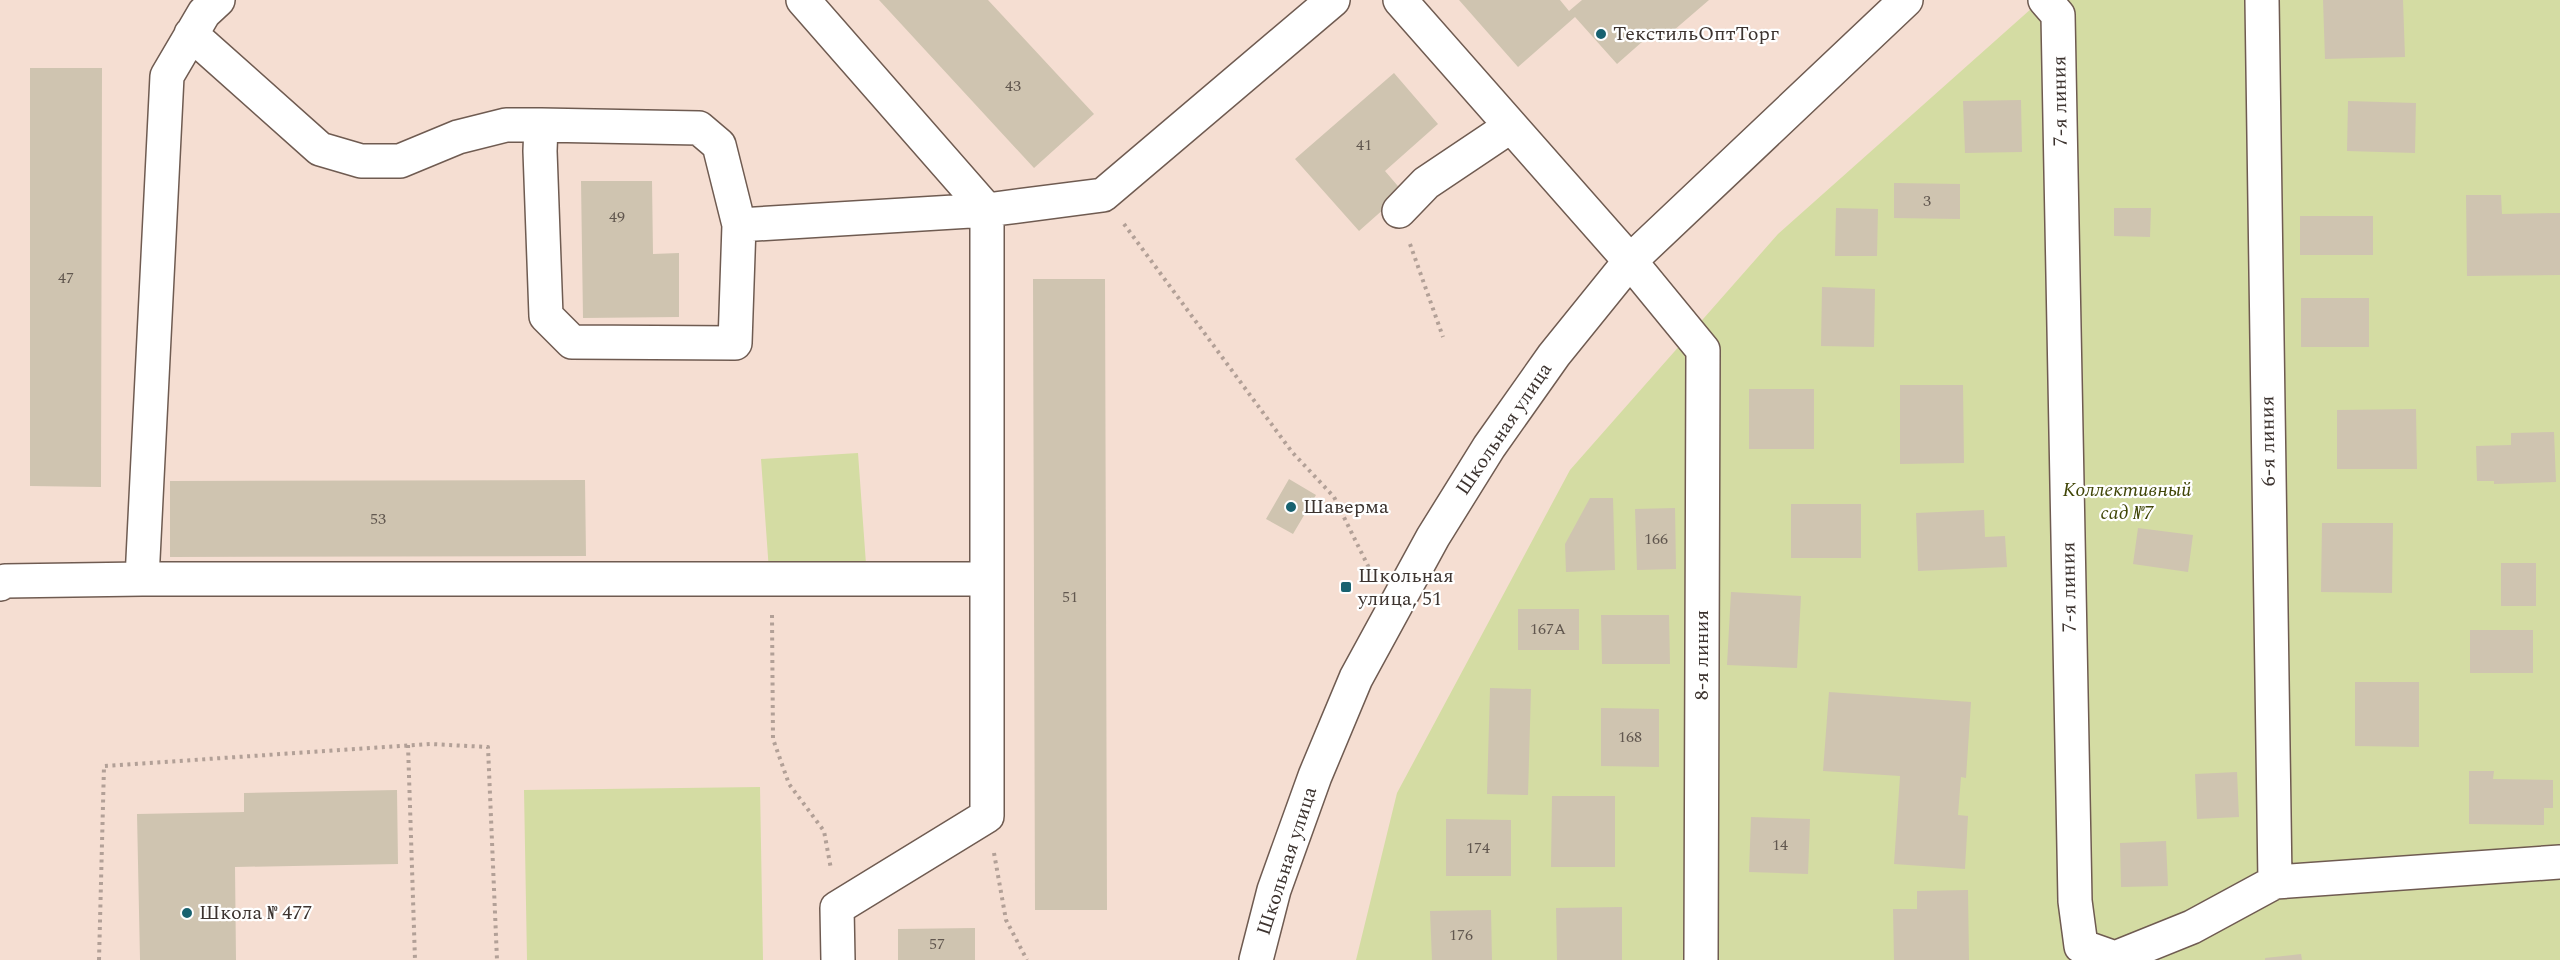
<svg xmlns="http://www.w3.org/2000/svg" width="2560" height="960" viewBox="0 0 2560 960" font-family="Spectral,serif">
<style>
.green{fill:#d4dca3}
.building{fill:#cfc4b0}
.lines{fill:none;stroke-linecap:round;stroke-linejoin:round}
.minor-casing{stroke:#6f5b51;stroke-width:36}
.path{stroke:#b2a097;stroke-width:4;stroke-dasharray:3 4.5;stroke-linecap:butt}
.minor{stroke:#fff;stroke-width:33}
.poi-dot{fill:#186270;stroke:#fff;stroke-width:2}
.labels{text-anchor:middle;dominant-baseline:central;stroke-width:4.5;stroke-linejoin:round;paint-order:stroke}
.number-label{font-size:16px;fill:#61574f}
.poi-label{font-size:20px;fill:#3c332f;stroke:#fff;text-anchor:start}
.street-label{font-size:20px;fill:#3c332f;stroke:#fff}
.park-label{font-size:20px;font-style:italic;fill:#414608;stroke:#fff}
</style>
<rect width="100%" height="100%" fill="#f5ded2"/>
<path class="green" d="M2041 0H2560V960H1356L1397 793 1570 470 1778 234Z
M858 453 866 564 769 571 761 459Z
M760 787 763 960H527L524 790Z"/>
<path class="building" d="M879 0H988L1094 114 1034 168Z
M1459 0H1560L1569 11 1582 0H1709L1659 43 1651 34 1617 64 1575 17 1518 67Z
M2323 0H2403L2405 57 2325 59Z
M30 68H102L101 487 30 486Z
M1394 73 1438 124 1385 171 1403 192 1359 231 1295 159Z
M2021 100 2022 152 1965 153 1963 101Z
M2348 101 2416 103 2415 153 2347 151Z
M581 181H652L653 254 679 253V317L583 318Z
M1894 183 1960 184V219L1894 218Z
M2466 195H2501L2502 214 2560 213V275L2467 276Z
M1836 208 1878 209 1877 256H1835Z
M2114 208H2151L2150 237 2114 236Z
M2300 216H2373V255H2300Z
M1033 279H1105L1107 910H1035Z
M1822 287 1875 289 1874 347 1821 346Z
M2301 298H2369V347H2301Z
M1900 385H1963L1964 463 1900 464Z
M1749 389H1814V449H1749Z
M2416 409 2417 469H2337V410Z
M2554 432 2556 482 2494 484V481H2477L2476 446 2511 445V433Z
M1289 479 1316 495 1293 534 1266 519Z
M585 480 586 556 170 557V481Z
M1590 498H1613L1615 570 1566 572 1565 544Z
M1791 504H1861V558H1791Z
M1675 508 1676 569 1637 570 1635 509Z
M1984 510 1985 537 2005 536 2007 567 1918 571 1916 513Z
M2322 523H2393L2392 593 2321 592Z
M2138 528 2193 535 2188 572 2133 564Z
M2501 563H2536V606H2501Z
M1731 592 1801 596 1797 668 1727 665Z
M1518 609H1579V650H1518Z
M1601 615H1669L1670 664H1602Z
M2470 630H2533V673H2470Z
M2355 682H2419V747L2355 746Z
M1490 688 1531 689 1528 795 1487 794Z
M1829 692 1971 702 1966 778 1961 777 1958 815 1968 816 1965 869 1894 864 1900 776 1823 771Z
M1601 708 1659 709V767L1601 766Z
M2469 771H2494L2493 779 2553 780V808H2544V825L2469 824Z
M2237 772 2239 817 2197 819 2195 774Z
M397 790 398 864 235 867 236 960H140L137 814 244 812V793Z
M1552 796H1615V867H1551Z
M1751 817 1810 819 1808 874 1749 872Z
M1446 819 1511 820V876H1446Z
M2166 841 2168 886 2121 887 2120 843Z
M1968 890 1969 960H1894L1893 909H1917V891Z
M1622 907V960H1557L1556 908Z
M1491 910 1492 960H1432L1430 911Z
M975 928V960H898V929Z
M2301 954 2302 960H2265V958Z"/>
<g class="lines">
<defs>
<path id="minor" d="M803 0 987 210 1103 195 1333 0
M1400 0 1630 261 1703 350 1701 960
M2045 0 2058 15 2075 901 2081 946 2115 958 2192 927 2275 882 2560 862
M2262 0 2275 882
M191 34 320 149 361 161H400L458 137 506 125H541
M1399 211 1426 183 1511 126
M739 225 719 145 699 128 541 125 540 151 546 316 572 342 735 343 739 225 987 210V816L837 908 838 960
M142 579 167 76 204 13 218 0
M0 584 5 581 142 579H987
M1256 960 1274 890 1315 776 1356 678 1433 537 1489 447 1554 355 1630 261 1906 0"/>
</defs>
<use href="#minor" class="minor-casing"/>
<path class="path" d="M1124 224 1292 452 1334 497 1372 574
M1410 244 1443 337
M772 615 773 739 789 784 824 831 831 869
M408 745 415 960
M994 853 1006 920 1027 960
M99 960 104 766 430 744 488 747 497 960"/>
<use href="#minor" class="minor"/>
</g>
<g class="poi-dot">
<circle cx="1601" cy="34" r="6"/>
<circle cx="1291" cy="507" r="6"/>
<rect x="1340" y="581" width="12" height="12" rx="3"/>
<circle cx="187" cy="913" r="6"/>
</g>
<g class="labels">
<g class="number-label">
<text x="1013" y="86">43</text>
<text x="1364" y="145">41</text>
<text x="1927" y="201">3</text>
<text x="617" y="217">49</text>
<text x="66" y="278">47</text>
<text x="378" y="519">53</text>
<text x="1656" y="539">166</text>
<text x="1070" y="597">51</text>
<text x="1548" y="629">167А</text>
<text x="1630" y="737">168</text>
<text x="1780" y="845">14</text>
<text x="1478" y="848">174</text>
<text x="1461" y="935">176</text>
<text x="937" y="944">57</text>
</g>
<g class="poi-label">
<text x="1613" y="34">ТекстильОптТорг</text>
<text x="1303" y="507">Шаверма</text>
<text x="1358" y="576">Школьная<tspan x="1358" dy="23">улица, 51</tspan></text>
<text x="199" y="913">Школа № 477</text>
</g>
<g class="street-label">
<text transform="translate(2060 101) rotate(-91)">7-я линия</text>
<text transform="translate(1504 429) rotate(-56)">Школьная улица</text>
<text transform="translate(2268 441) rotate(-91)">6-я линия</text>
<text transform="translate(2069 587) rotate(-91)">7-я линия</text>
<text transform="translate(1702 655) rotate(-90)">8-я линия</text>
<text transform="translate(1287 861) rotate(-72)">Школьная улица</text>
</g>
<g class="park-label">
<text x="2127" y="490">Коллективный<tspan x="2127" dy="23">сад №7</tspan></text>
</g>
</g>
</svg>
